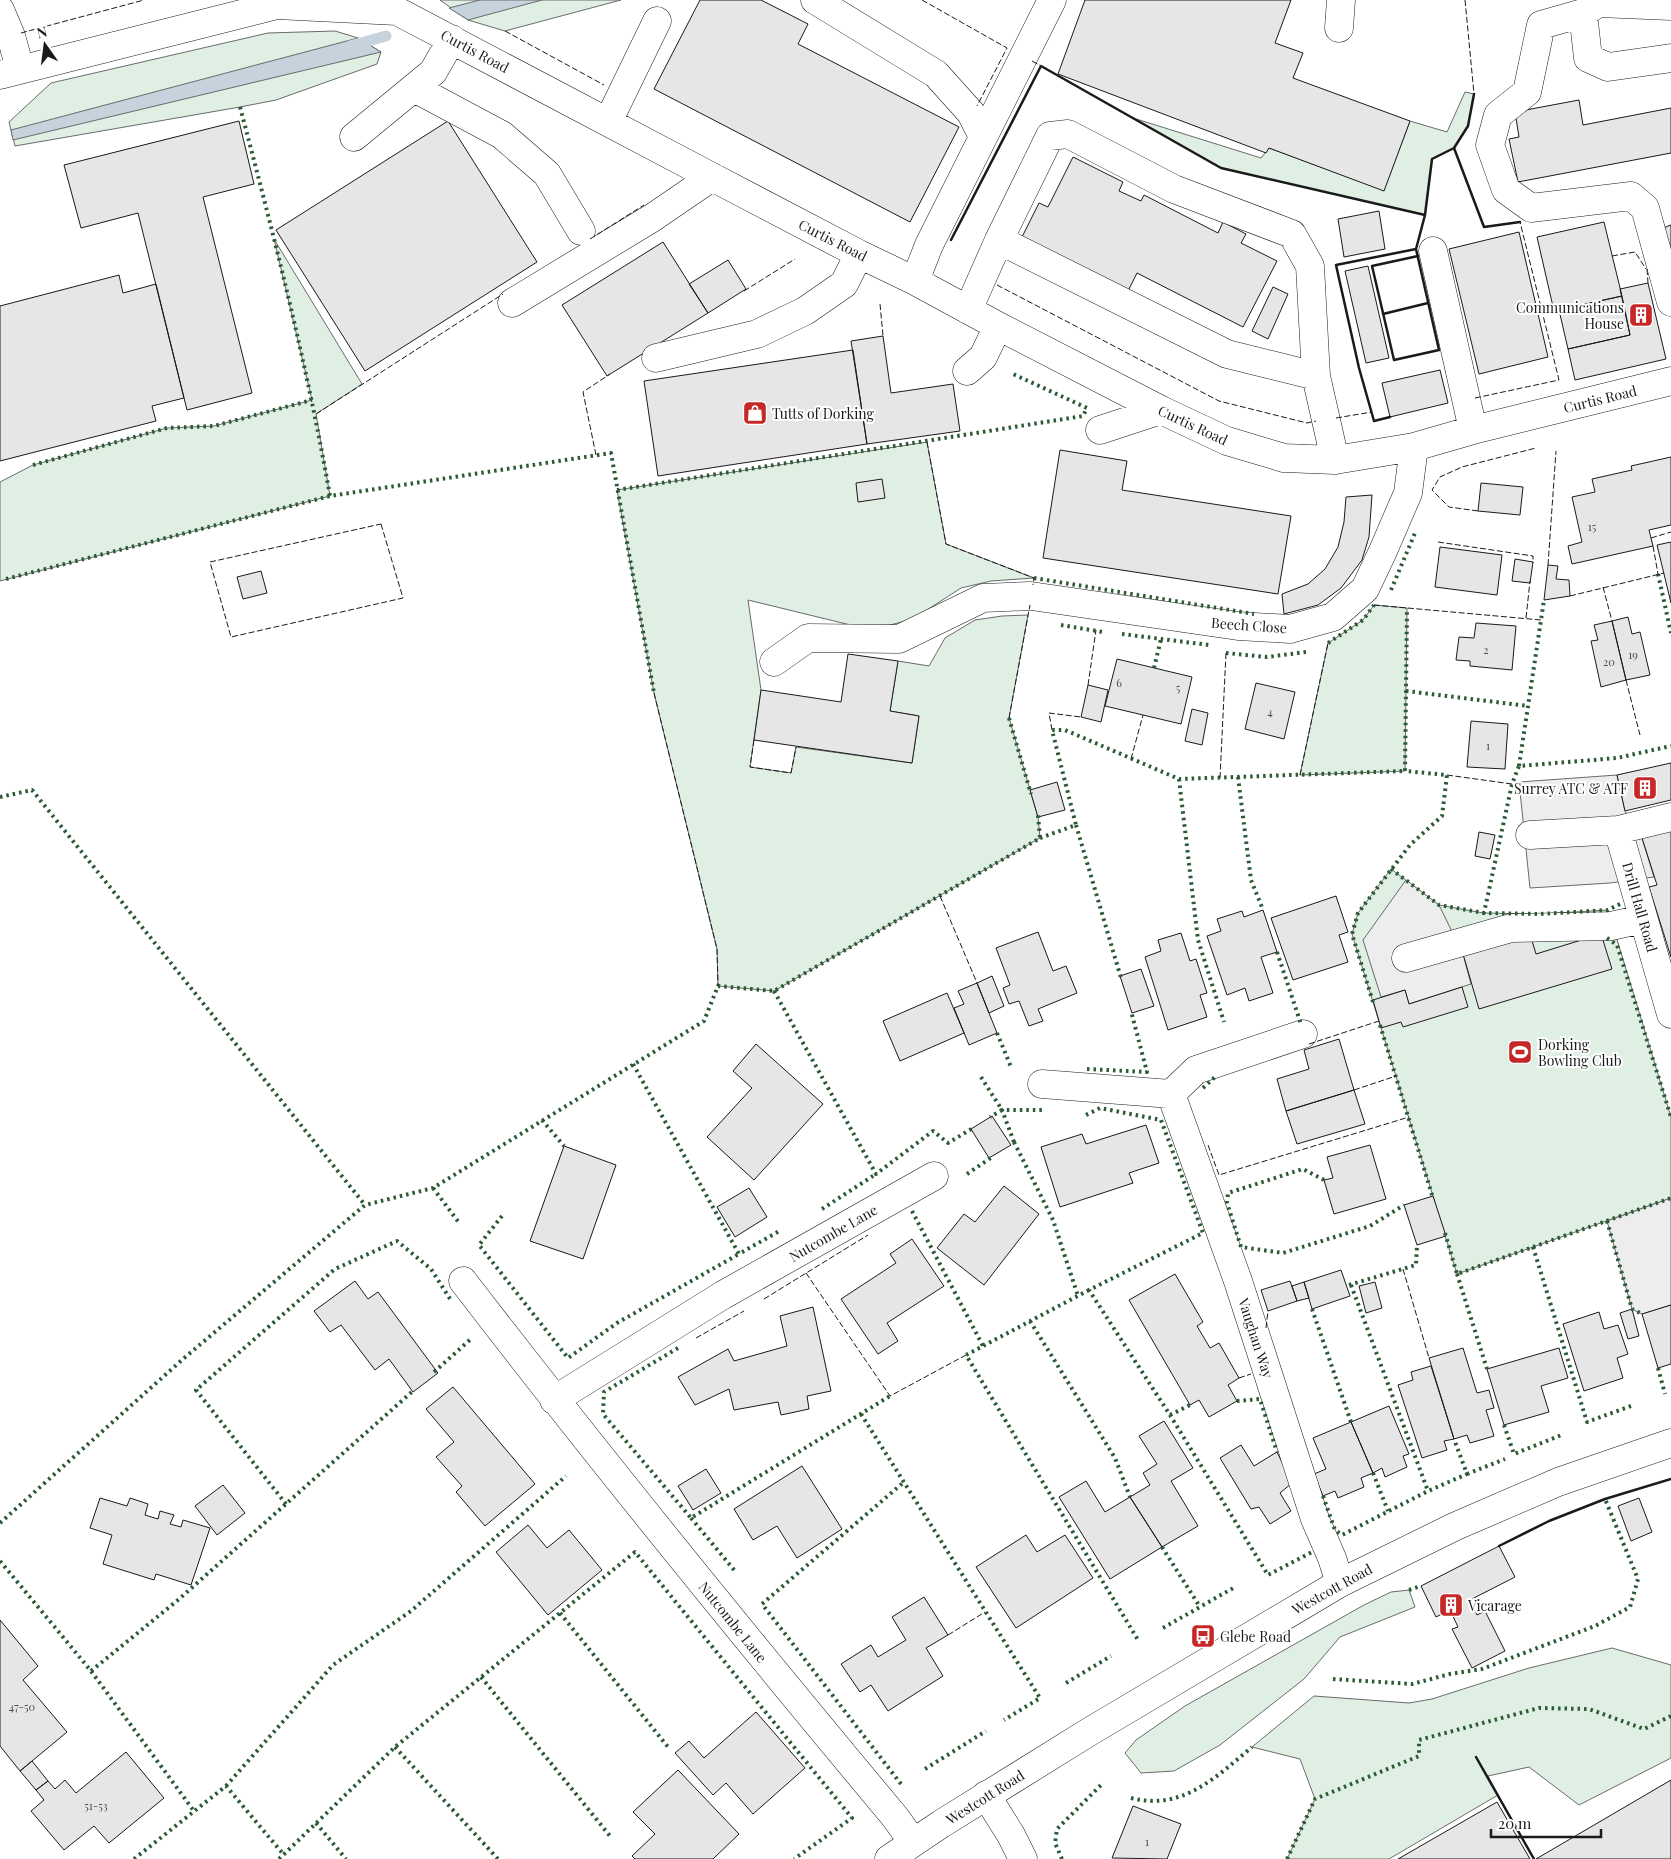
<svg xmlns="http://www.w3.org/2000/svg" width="1671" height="1859" viewBox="0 0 1671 1859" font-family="'Playfair Display',serif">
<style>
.green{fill:#e0efe3;stroke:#6a6a6a}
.parking{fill:#ededed;stroke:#6a6a6a}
.water{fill:#c6d2dc;stroke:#6a6a6a}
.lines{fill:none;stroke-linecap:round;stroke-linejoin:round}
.stream{stroke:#c6d2dc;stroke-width:11}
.building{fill:#e6e6e6;stroke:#1a1a1a}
.minor-casing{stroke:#1a1a1a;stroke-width:29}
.major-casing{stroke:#1a1a1a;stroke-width:29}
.minor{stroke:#fff;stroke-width:28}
.major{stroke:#fff;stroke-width:28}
.hedge{stroke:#2b5a34;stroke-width:4;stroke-dasharray:2.5 4;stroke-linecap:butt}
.fence{stroke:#1a1a1a;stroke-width:1;stroke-dasharray:6 2.5;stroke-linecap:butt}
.wall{stroke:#1a1a1a;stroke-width:2.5}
.labels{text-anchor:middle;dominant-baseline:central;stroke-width:4;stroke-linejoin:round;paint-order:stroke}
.number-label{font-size:11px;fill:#4d4d4d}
.street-label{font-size:14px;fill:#1a1a1a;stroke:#fff}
.poi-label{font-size:14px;fill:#1a1a1a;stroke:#fff;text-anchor:start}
</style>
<rect width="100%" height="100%" fill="#fff"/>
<path class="green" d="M440 0H621L505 31 468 20Z
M335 31 358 38 381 52 377 64 276 100 240 107 15 146 9 122 51 83 268 33Z
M1465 92 1474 94 1468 126 1454 148 1432 159 1425 215 1221 168 1133 118 1261 158 1269 148 1384 190 1410 121 1447 132Z
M274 239 362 384 316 414 330 496 0 581V482L33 465 167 428 214 426 312 400Z
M927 442 946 544 1034 578 991 581 961 588 913 619 871 630 748 600 761 690 750 767 791 773 796 747 912 763 919 716 890 711 898 661 929 666 945 638 975 620 1002 616 1028 615 1009 718 1038 817 1040 838 774 991 718 986 717 949 654 693 617 490Z
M1374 605 1407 608 1405 771 1300 775 1328 643 1363 620Z
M1391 869 1439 905 1483 913 1540 914 1608 910 1671 1117V1198L1457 1274 1352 934 1358 913Z
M1409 1590 1415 1607 1340 1637 1304 1679 1220 1745 1174 1771 1141 1773 1125 1753 1136 1740 1185 1706 1364 1605 1391 1592Z
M1612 1648 1671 1665V1758L1579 1805 1529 1767 1488 1776 1498 1795 1389 1859H1287L1315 1799 1300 1759 1252 1747 1314 1696 1409 1703 1432 1699 1529 1668Z"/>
<path class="parking" d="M1617 775 1625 811 1642 838 1654 877 1610 883 1530 888 1519 782Z
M1406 880 1439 905 1463 954 1471 984 1409 1004 1405 990 1381 997 1363 940Z
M1671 1198V1305L1642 1314 1632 1309 1607 1221Z"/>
<path class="water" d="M480 0H542L468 20 449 8Z
M358 38 381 52 13 140 11 130Z"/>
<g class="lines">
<path class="stream" d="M350 46 386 36"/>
</g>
<path class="building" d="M700 0H761L808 24 798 44 959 127 910 222 654 89Z
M1085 0H1291L1275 43 1303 53 1293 78 1410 121 1384 191 1269 148 1266 153 1058 74Z
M1579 100 1583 125 1671 108V153L1518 182 1509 139 1519 137 1515 112Z
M239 121 254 184 203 197 252 393 187 410 138 213 81 228 64 165Z
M448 121 537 262 365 371 276 230Z
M1073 157 1123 182 1119 191 1141 201 1144 195 1218 233 1223 222 1246 234 1241 243 1277 261 1243 327 1137 273 1125 297 1019 243 1039 203 1048 207Z
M1379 211 1385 249 1344 257 1338 219Z
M1604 222 1622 296 1554 311 1537 237Z
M1671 225V258L1663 228Z
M1519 232 1548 357 1479 374 1449 249Z
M663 242 708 313 607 376 562 305Z
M728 260 746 289 708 313 689 284Z
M1368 266 1389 358 1366 363 1345 271Z
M119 275 123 293 156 284 184 398 152 406 156 421 0 461V306Z
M1648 283 1666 359 1575 380 1568 349 1630 335 1620 289Z
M1273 287 1288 294 1268 339 1252 331Z
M1622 296 1630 335 1568 349 1559 310Z
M883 336 891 393 953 384 960 431 867 444 851 341Z
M853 350 867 444 658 476 644 381Z
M1440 370 1448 403 1390 417 1382 383Z
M1060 450 1127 461 1122 490 1291 516 1278 594 1043 558Z
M1671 457V525L1649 530 1653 546 1572 564 1568 546 1582 542 1572 497 1595 492 1592 479 1632 470 1631 466Z
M882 479 885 498 858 502 856 483Z
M1481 483 1523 487 1520 515 1478 511Z
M1372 495 1369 537 1362 560 1341 588 1318 605 1284 614 1282 594 1308 584 1325 569 1338 547 1344 522 1346 497Z
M1671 542V603L1657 545Z
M1440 547 1502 555 1497 595 1435 587Z
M1515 559 1533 562 1530 583 1512 581Z
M1548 565 1558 566 1556 579 1569 580 1570 596 1544 600Z
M261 571 267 593 243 599 237 577Z
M1628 617 1632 634 1640 632 1650 675 1626 680 1612 621Z
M1612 621 1626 680 1601 687 1591 641 1598 640 1594 625Z
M1476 623 1516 626 1512 670 1470 666V661L1456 660 1459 637 1474 638Z
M848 654 898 661 890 711 919 716 912 763 754 740 761 690 841 702Z
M1117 659 1192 677 1181 724 1105 706Z
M1256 683 1295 692 1284 739 1245 729Z
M1088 685 1108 690 1101 722 1081 717Z
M1192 709 1208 713 1202 745 1185 741Z
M1471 721 1508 724 1505 769 1467 767Z
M1671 763V800L1625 811 1617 775Z
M1057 782 1065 810 1038 817 1030 790Z
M1671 829V957L1649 887 1657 885 1642 838Z
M1479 832 1495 835 1490 859 1475 856Z
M1336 896 1348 932 1339 935 1348 962 1293 980 1271 918Z
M1263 910 1277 952 1261 957 1273 993 1249 1001 1245 988 1227 995 1207 936 1221 931 1217 919 1242 911 1244 917Z
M1038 932 1053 971 1066 966 1077 993 1038 1009 1043 1021 1029 1026 1019 1001 1009 1004 1003 988 1010 985 996 948Z
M1181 933 1190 961 1196 959 1207 993 1200 995 1207 1017 1168 1030 1145 957 1161 951 1158 940Z
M1530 934 1536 954 1601 934 1612 969 1479 1009 1463 954Z
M1141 969 1154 1006 1132 1013 1120 976Z
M992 976 1004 1006 989 1013 977 983Z
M977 983 997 1033 969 1045 954 1008 964 1004 958 991Z
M1462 987 1468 1007 1403 1027 1401 1022 1381 1028 1373 1000 1405 990 1409 1004Z
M947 993 964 1033 900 1061 883 1021Z
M1339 1039 1354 1090 1286 1111 1277 1079 1309 1069 1304 1050Z
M756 1044 823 1104 754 1180 707 1137 752 1088 733 1071Z
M1354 1090 1365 1124 1297 1144 1286 1111Z
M992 1116 1011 1145 989 1158 971 1129Z
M1146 1125 1159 1163 1129 1173 1133 1183 1060 1207 1041 1147 1082 1134 1086 1144Z
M1370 1145 1386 1199 1334 1214 1324 1180 1333 1178 1327 1157Z
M564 1146 616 1165 583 1259 530 1241Z
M1004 1186 1039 1214 984 1285 937 1248 964 1214 975 1222Z
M749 1188 767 1217 735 1237 717 1207Z
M1433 1196 1446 1236 1417 1245 1404 1205Z
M912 1239 944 1286 887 1323 898 1341 878 1354 841 1299 896 1263 890 1254Z
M1341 1270 1350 1296 1312 1309 1304 1282Z
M1175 1274 1203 1322 1197 1326 1210 1348 1219 1343 1239 1378 1228 1385 1237 1401 1209 1417 1199 1400 1190 1405 1129 1300Z
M355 1281 368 1299 378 1292 438 1373 413 1392 389 1359 375 1370 341 1325 330 1332 314 1311Z
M1290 1281 1297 1301 1268 1311 1261 1290Z
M1304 1282 1309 1298 1297 1301 1292 1286Z
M1375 1282 1382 1308 1366 1313 1359 1286Z
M1671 1305V1364L1658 1368 1642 1314Z
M813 1307 831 1391 807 1396 809 1409 781 1415 778 1402 734 1410 729 1389 695 1405 678 1377 728 1349 734 1361 787 1346 780 1316Z
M1632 1309 1639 1336 1628 1339 1620 1313Z
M1599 1312 1604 1329 1618 1325 1628 1354 1617 1358 1623 1378 1584 1391 1563 1324Z
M1463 1348 1477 1393 1489 1390 1494 1408 1486 1410 1494 1436 1470 1443 1467 1435 1454 1439 1429 1358Z
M1559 1348 1568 1378 1541 1386 1549 1412 1504 1425 1487 1369Z
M1431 1366 1454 1439 1444 1441 1447 1450 1422 1458 1398 1385 1413 1380 1411 1372Z
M453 1387 535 1484 485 1526 456 1492 462 1486 436 1457 454 1442 426 1409Z
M1389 1406 1409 1454 1403 1456 1407 1467 1385 1477 1382 1468 1373 1473 1351 1422Z
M1164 1421 1193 1468 1171 1481 1198 1526 1162 1547 1130 1497 1150 1485 1143 1473 1157 1464 1139 1436Z
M1351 1422 1373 1473 1361 1478 1364 1487 1338 1498 1335 1491 1323 1496 1314 1474 1326 1469 1313 1438Z
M1241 1445 1254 1466 1277 1452 1292 1483 1280 1493 1291 1511 1270 1524 1259 1507 1251 1509 1220 1458Z
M802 1466 842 1529 797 1558 777 1526 753 1540 734 1509Z
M706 1469 721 1493 693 1510 678 1486Z
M1086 1481 1105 1512 1130 1497 1162 1547 1110 1579 1059 1497Z
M223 1485 245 1513 217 1535 195 1506Z
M100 1498 127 1506 130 1498 148 1504 145 1515 158 1519 160 1511 174 1515 170 1524 181 1527 183 1520 210 1528 191 1585 156 1574 154 1580 103 1564 112 1535 90 1528Z
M1639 1498 1652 1532 1631 1541 1618 1506Z
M528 1525 547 1548 569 1530 602 1570 548 1615 496 1552Z
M1026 1535 1037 1552 1065 1535 1093 1578 1016 1628 976 1567Z
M1499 1546 1515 1577 1470 1600 1477 1615 1485 1611 1505 1651 1472 1668 1452 1629 1458 1627 1450 1610 1436 1617 1421 1586Z
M924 1597 948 1635 926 1648 943 1676 888 1711 871 1685 860 1692 841 1664 871 1645 878 1657 906 1640 892 1617Z
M0 1620 38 1666 23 1680 67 1732 20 1771 0 1746Z
M756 1712 805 1768 753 1814 726 1783 713 1795 675 1753 689 1741 704 1758Z
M126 1752 164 1798 109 1843 94 1826 64 1850 31 1811 44 1800 36 1790 48 1781 55 1789 65 1780 76 1793Z
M32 1761 48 1781 36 1790 20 1771Z
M678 1770 739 1834 713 1859H635L632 1856 655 1834 633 1812Z
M1671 1780V1859H1536Z
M1497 1802 1530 1859H1398Z
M1133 1806 1181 1824 1167 1859 1112 1858Z"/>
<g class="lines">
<defs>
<path id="minor" d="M815 0 936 74 971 113 983 137
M1671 6 1598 3 1583 13 1588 58 1608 67 1671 58
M0 10 11 36 20 69
M1583 13 1541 25 1527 92 1498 115 1490 145 1506 190 1531 208 1631 196 1645 208 1671 302
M1339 28 1341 0
M0 75 277 5 397 11 712 177 859 254 915 281 998 326 1161 410 1227 441 1284 458 1335 460 1414 447 1473 430 1671 381
M414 88 502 135 547 174 581 231
M608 122 657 21
M354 137 433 72 452 39
M1433 251 1473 430
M915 281 929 245 1052 0
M512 303 652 218 712 177
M968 310 999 240
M656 358 757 334 805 311 844 284 859 254
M967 371 983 357 998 326
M1316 376 1227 354 999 240 1050 136 1068 134 1174 189 1292 234 1310 266 1316 376 1335 460
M1100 430 1161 410
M774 662 808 638 899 639 983 598 1031 596 1238 626 1290 629 1333 617 1365 589 1383 551 1408 493 1414 447
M1618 830 1671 1014
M1530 835 1618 830 1671 817
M1406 958 1511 928 1611 926 1643 919
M1042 1084 1171 1094 1196 1070 1303 1034
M1171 1094 1238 1281 1315 1519 1332 1558 1340 1583
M463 1281C603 1463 748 1641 895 1817L913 1842
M554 1400 723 1295 934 1176
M986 1795 1011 1835 1023 1859"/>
<path id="major" d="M889 1859 941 1824 1089 1732 1340 1583 1456 1526 1558 1482 1671 1443"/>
</defs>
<use href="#minor" class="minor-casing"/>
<use href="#major" class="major-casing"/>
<use href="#minor" class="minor"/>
<use href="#major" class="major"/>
<path class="hedge" d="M240 107C274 236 307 365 330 496
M33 465 167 428 214 426 312 400
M617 490 1083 416 1087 408 1013 374
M1658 574 1671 633
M1034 578 1254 614
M6 579 330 496 611 453 654 693
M1391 590 1415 533
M1061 625 1103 632
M1122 634 1209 645
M1328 643 1363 620 1374 605
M1226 653 1267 657 1306 652
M1154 668 1161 639
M1406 691 1528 706
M1009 718 1031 794
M1519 766 1544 600
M1238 777 1251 880 1263 910
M1179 779 1198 940 1224 1022
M0 797 32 790 365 1205
M1076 825 1121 978
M1040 838 1076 825 1052 730H1065L1179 779 1405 771
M1391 869 1439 905 1484 913
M1620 904 1608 910 1540 914 1484 913 1512 784 1519 766 1617 758 1671 746
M1607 938 1617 945 1671 1117
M1277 952 1301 1024
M774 991 876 1174 933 1131 948 1143 973 1128
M1373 1002 1352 934 1358 913 1410 845 1442 816 1447 775 1405 771 1407 608
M1380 1025 1433 1198
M997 1033 1011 1067
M633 1064 739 1254 781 1230
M1087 1069 1147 1072 1131 1011
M981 1077 1002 1110 990 1117
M1203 1088 1216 1076
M1086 1115 1100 1108 1161 1120 1203 1233 1089 1290 1170 1415 1268 1575 1312 1552
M542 1120 564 1146
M1014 1142 1053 1220 1078 1296
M1014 1142 1002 1110H1042
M967 1174 992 1157
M1324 1180 1303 1169 1228 1193 1227 1203 1241 1247 1283 1253 1370 1226 1404 1205
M433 1188 460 1224
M822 1209 876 1174
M912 1211 983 1346
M502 1216 479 1245 568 1358 617 1323 739 1254
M1607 1221 1632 1309 1642 1314
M1445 1233 1457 1274 1671 1198
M1533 1247 1587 1422 1631 1406
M1457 1274 1487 1369
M1349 1285 1416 1265 1417 1245
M1351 1285 1428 1491
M1089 1290 966 1355 1138 1640
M1312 1309 1351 1422
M1030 1321 1115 1458 1130 1497
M678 1348 604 1392 603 1414 691 1518 890 1396
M1658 1368 1665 1394
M434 1372 472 1338
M1237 1401 1260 1399 1277 1452
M861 1414 1040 1698 1004 1720
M1170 1415 1190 1405
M1504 1425 1514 1454 1564 1434
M1373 1473 1388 1511
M1467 1474 1505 1459
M1323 1496 1335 1530 1342 1535 1428 1491 1467 1474 1454 1439
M286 1504 196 1390 335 1269 397 1241 431 1269 452 1302
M691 1518 735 1571
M0 1523 183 1359 365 1205 433 1188 704 1021 718 986 774 991 1040 838 1038 815
M1162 1547 1200 1607
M0 1561 91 1671 194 1811
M1409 1590 1421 1586
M560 1613 668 1747
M1163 1628 1235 1587
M91 1671 178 1600 414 1390
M481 1677 610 1836
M1333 1679 1412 1684 1450 1674 1482 1669 1595 1626 1630 1607 1638 1579 1605 1499
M1066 1683 1111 1656
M395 1747 498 1859
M925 1769 986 1731
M901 1784 762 1604 904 1482
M226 1786 333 1665 411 1611 566 1476
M1131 1798C1182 1811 1215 1778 1252 1747
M316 1823 346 1859
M134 1859 226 1786 284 1855
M279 1859 395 1747 635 1552 852 1818 794 1859
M1062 1859 1055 1843 1057 1829 1101 1785
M1287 1859 1315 1799 1419 1756V1740L1539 1708 1589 1709 1644 1729 1671 1716"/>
<path class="fence" d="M922 0 1007 48 977 106
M1465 0 1474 94
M505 31 604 85
M21 33 144 0
M1032 61 1041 66
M590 239 644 205
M1612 256 1635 252 1646 269
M1647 269 1648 283
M997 285 1219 401 1307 423 1316 421
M744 291 795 259
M880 304 883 336
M1475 398 1559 380 1520 222
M316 414 503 294
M1336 418 1372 412
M927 442 946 544 1034 578 1033 585
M596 455 583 392 610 374
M1478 511 1449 507 1432 490 1440 477 1462 467 1536 448
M381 524 403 598 231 637 210 562Z
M1651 538 1671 532
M1438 542 1533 556V563
M1653 546 1658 574
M1548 565 1556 451
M1603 587 1612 621
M1570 596 1664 573
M1374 605 1541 620
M1526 618 1530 581
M1626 680 1640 735
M1088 685 1096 630
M654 693 717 949 718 986
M1009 718 1030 605
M1052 730 1049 713 1081 717
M754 740 750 767 791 773 796 747
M1131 759 1143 715
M1300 775 1328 643
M1447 775 1512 784
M1220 778 1226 653
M940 896 977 983
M1309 1044 1379 1021
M1354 1090 1396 1076
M1208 1145 1219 1175 1409 1117
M1403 1269 1429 1358
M806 1273 890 1396 966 1355
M764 1299 868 1235
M1266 1328 1268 1311
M696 1338 744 1311
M1239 1378 1251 1374
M948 1635 985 1612"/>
<path class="wall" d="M1454 148 1484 227 1520 222
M951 240 1041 66 1221 168 1425 215 1432 159 1454 148 1468 126 1474 94
M1416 249 1439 350 1394 360 1372 266 1418 256
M1383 314 1428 303
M1390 417 1374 421 1359 368 1336 265 1416 249 1425 215
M1499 1546 1549 1521 1605 1499 1671 1479
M1476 1757 1534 1859"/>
</g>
<defs>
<symbol id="building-square" viewBox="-11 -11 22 22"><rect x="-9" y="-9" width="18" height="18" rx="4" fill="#c62828" stroke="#fff"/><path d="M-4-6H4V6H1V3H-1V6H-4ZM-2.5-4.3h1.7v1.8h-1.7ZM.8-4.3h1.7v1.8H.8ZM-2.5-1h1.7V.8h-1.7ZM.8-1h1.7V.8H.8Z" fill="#fff"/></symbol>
<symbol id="shop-square" viewBox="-11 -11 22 22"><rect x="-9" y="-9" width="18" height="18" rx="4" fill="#c62828" stroke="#fff"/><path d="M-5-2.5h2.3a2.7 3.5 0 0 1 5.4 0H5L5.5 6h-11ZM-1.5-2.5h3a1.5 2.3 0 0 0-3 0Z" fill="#fff"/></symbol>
<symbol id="stadium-square" viewBox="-11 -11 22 22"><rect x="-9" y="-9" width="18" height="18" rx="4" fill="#c62828" stroke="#fff"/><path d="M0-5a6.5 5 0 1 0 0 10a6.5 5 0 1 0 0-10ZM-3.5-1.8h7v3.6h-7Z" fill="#fff"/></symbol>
<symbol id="bus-square" viewBox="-11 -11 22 22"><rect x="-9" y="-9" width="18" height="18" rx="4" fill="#c62828" stroke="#fff"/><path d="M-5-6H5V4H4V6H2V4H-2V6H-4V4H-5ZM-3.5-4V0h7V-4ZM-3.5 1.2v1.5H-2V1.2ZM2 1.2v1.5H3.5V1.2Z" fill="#fff"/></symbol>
</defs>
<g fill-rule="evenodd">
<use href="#building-square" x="1627" y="301" width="28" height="28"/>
<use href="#shop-square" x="741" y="399" width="28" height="28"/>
<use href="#building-square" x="1631" y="774" width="28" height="28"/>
<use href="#stadium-square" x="1506" y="1038" width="28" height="28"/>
<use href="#building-square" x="1437" y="1591" width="28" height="28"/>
<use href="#bus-square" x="1189" y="1622" width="28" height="28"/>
</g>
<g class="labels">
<g class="number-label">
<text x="1592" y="526">15</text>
<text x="1486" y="649">2</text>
<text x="1633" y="654">19</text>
<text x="1609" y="661">20</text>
<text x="1119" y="682">6</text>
<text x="1178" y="687">5</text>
<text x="1270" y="711">4</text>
<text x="1488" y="745">1</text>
<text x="22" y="1706">47-50</text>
<text x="96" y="1805">51-53</text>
<text x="1147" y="1841">1</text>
</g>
<g class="street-label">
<text transform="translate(475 51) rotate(28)">Curtis Road</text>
<text transform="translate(833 240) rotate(27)">Curtis Road</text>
<text transform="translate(1600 399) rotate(-14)">Curtis Road</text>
<text transform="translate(1193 425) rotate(25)">Curtis Road</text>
<text transform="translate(1249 625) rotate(4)">Beech Close</text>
<text transform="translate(1640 907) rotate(74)">Drill Hall Road</text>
<text transform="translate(833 1233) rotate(-30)">Nutcombe Lane</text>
<text transform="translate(1256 1338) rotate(72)">Vaughan Way</text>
<text transform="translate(1332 1589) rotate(-29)">Westcott Road</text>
<text transform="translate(733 1622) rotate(51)">Nutcombe Lane</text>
<text transform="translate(985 1797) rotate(-32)">Westcott Road</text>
</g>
<g class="poi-label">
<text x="1624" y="307" text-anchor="end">Communications<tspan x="1624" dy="16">House</tspan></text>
<text x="772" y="413">Tutts of Dorking</text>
<text x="1628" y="788" text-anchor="end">Surrey ATC &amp; ATF</text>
<text x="1538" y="1044">Dorking<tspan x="1538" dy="16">Bowling Club</tspan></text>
<text x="1468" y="1605">Vicarage</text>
<text x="1220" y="1636">Glebe Road</text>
</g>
</g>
<g transform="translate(45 45) rotate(346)" stroke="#ffffff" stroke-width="4" paint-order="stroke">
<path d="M0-4L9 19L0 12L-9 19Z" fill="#1a1a1a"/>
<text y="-8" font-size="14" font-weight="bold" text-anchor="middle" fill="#1a1a1a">N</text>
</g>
<path d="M1491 1829v8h110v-8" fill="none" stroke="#1a1a1a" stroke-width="2.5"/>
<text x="1498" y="1829" font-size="15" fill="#1a1a1a" stroke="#ffffff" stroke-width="4" paint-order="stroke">20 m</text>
</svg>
